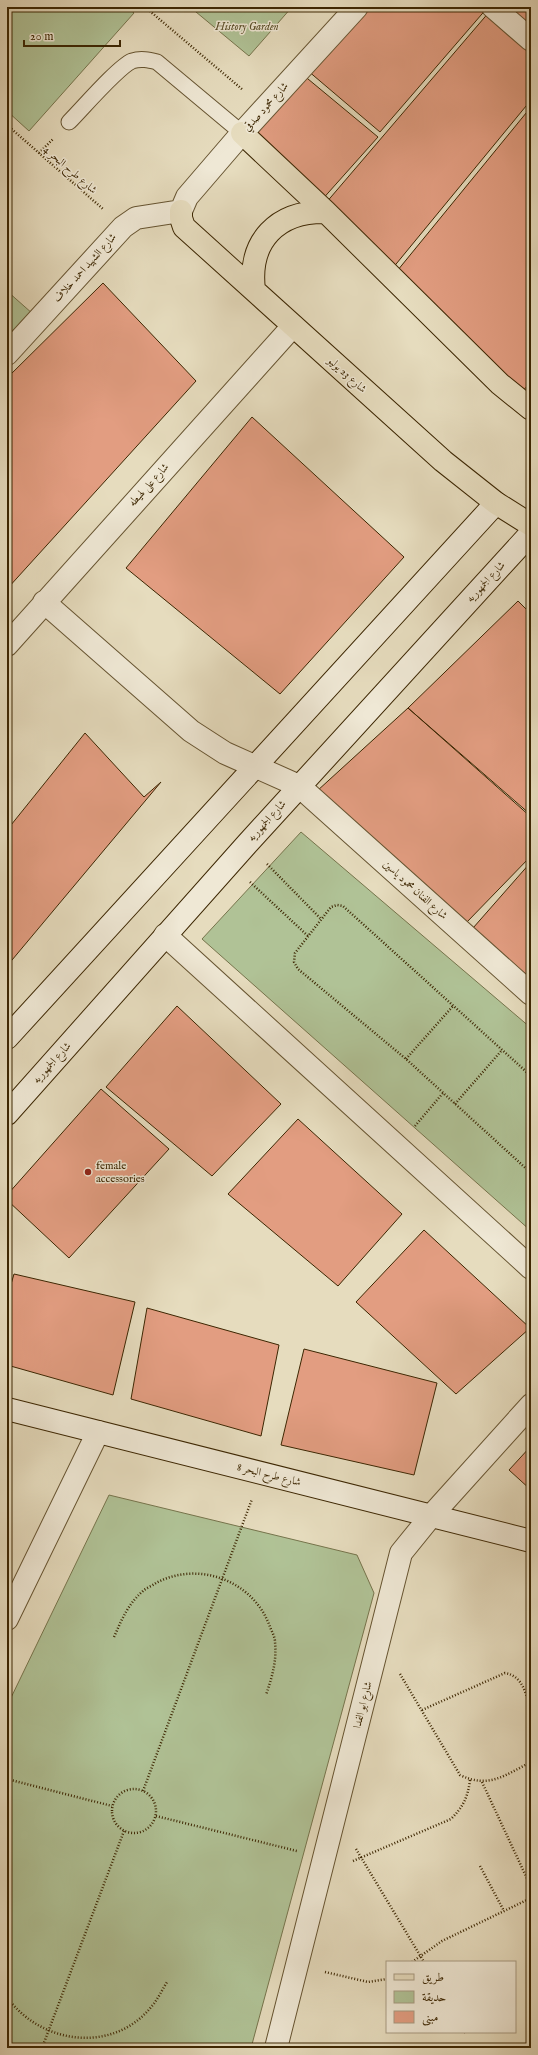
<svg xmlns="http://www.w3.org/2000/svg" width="538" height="2055" viewBox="0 0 538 2055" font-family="'IM FELL English',Amiri,serif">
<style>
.green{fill:#b0c296;stroke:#76744c}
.building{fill:#e29d81;stroke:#3c2602}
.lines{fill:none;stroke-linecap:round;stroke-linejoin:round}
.lane-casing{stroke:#665431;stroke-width:17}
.street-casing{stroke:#665431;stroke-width:24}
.secondary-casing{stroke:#3c2602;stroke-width:24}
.primary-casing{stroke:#3c2602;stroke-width:24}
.path{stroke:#3c2602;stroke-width:2.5;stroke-dasharray:1 2;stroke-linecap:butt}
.lane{stroke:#efe8d5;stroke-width:15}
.street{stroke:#efe8d5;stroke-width:22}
.secondary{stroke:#efe8d5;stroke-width:22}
.primary{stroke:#e6dcbe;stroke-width:22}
.poi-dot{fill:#8f2418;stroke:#efe8d5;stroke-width:1.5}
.labels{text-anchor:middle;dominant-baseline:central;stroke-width:3;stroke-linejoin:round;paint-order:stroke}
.park-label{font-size:11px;font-style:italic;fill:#594d27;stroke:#efe8d5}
.street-label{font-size:11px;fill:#3c2602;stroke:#efe8d5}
.poi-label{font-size:11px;fill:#3c2602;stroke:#efe8d5;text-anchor:start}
</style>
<rect width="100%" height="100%" fill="#e6dcbe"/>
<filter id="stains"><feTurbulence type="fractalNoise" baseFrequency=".005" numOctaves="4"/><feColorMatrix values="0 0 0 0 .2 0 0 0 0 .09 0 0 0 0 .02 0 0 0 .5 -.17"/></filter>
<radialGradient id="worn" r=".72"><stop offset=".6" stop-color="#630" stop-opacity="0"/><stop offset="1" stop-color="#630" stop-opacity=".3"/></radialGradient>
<path class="green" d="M7 7H127L134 13 29 131 7 111Z
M190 7H292L249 56Z
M7 291 33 314 7 340Z
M301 832 531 1028V1231L202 939Z
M109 1495 357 1555 374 1593 251 2048H7V1706Z"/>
<path class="building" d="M362 7H488L380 132 307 70Z
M508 7H531V28Z
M490 11 531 46V100L392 269 325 204Z
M302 74 378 137 320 202 247 131Z
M531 107V382L520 394 393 276Z
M103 283 196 381 7 589V378Z
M252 417 404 557 280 694 126 568Z
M518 601 531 614V815L408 708Z
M408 708 531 817V856L466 923 317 791Z
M85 733 144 797 161 782 7 966V830Z
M531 862V979L473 928Z
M177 1006 281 1104 212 1176 106 1087Z
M101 1089 169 1149 69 1258 7 1200V1195Z
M298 1119 402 1214 338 1286 228 1194Z
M424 1230 530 1328 456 1394 356 1302Z
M14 1274 135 1302 113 1395 7 1365V1298Z
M147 1308 279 1345 261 1436 131 1399Z
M304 1349 437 1383 414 1475 281 1445Z
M531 1446V1490L509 1470Z"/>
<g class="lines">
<defs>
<path id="lane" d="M69 122C82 109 118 67 132 61 141 58 149 60 157 62L242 133"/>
<path id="street" d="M493 7 531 40
M7 354 123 227 136 218 181 211 187 197 242 133 357 7
M44 602 191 731 225 753 299 786 531 994
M7 645 293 326
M165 935 531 1268
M7 1619 98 1432
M276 2048 401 1553 431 1516 531 1405"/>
<path id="secondary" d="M7 1038 496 503
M7 1114 247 844 531 533
M7 1409 531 1541"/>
<path id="primary" d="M242 133 326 212 500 384 531 409
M181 211V218L184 227 443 461 496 503 531 525
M254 290C248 241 277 211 326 212"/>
</defs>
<use href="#lane" class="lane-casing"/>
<use href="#street" class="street-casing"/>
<use href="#secondary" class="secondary-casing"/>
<use href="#primary" class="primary-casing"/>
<path class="path" d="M145 7 243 90
M7 125 103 209
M39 153 53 139
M267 864 321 919
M250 882 308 936
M406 1059 453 1006
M531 1076 343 906 337 905 331 907 295 953 294 962 298 969 406 1059 531 1173
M455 1104 502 1050
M415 1126 443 1093
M114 1637C122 1619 128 1604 143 1591 146 1588 152 1586 156 1583 199 1560 254 1581 270 1627 272 1632 275 1637 275 1642 277 1661 272 1677 266 1695
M400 1674 460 1775C489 1789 505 1775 531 1762
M422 1710 505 1673C523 1676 525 1693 531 1708
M7 1779 112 1806
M482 1782 531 1887
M112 1811a22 22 0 1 1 44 0a22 22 0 1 1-44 0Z
M143 1791 252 1499
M156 1816 297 1851
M356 1849 424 1962
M353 1861 451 1819C463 1807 468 1797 470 1780
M480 1866 504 1911
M412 1962 442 1941 531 1898
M325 1972 368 1982 387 1979
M7 1997C41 2045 114 2054 152 2006 158 1999 162 1990 167 1982
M465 2032 466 2034
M42 2048 124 1831"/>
<use href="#lane" class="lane"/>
<use href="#street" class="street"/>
<use href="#secondary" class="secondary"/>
<use href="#primary" class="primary"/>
</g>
<circle class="poi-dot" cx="88" cy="1172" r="4"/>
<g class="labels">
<g class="park-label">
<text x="247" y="27">History Garden</text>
</g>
<g class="street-label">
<text transform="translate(266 107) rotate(-48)">شارع محمود صدقي</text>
<text transform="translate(70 170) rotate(41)">شارع طرح البحر 4</text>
<text transform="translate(85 268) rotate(-48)">شارع الشهيد احمد خلاف</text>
<text transform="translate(347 375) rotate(42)">شارع 23 يوليو</text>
<text transform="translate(149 485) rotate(-48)">شارع على لهيطه</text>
<text transform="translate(486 582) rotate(-47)">شارع الجمهوريه</text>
<text transform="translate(267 821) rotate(-48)">شارع الجمهوريه</text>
<text transform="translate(415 890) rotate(42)">شارع الفنان محمود ياسين</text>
<text transform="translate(52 1063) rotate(-48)">شارع الجمهوريه</text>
<text transform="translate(269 1475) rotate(14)">شارع طرح البحر 8</text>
<text transform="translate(363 1705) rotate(-76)">شارع ابو الفدا</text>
</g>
<g class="poi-label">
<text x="96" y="1166">female<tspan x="96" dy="13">accessories</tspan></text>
</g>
</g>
<rect width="538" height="2055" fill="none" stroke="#e6dcbe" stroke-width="24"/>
<rect x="8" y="8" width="522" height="2039" fill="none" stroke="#3c2602" stroke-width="2"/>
<rect x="12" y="12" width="514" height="2031" fill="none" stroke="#3c2602"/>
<rect x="386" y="1961" width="130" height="72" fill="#efe8d5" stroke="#a79a81"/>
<rect x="394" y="1974" width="20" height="6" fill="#e6dcbe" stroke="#a79a81"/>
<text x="422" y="1981" font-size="12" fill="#3c2602">طريق</text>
<rect x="394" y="1991" width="20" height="12" fill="#b0c296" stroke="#a79a81"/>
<text x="422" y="2001" font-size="12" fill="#3c2602">حديقة</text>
<rect x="394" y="2011" width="20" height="12" fill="#e29d81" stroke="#a79a81"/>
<text x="422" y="2021" font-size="12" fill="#3c2602">مبنى</text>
<path d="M24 40v6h96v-6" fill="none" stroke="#3c2602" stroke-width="2"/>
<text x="30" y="40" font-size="12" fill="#3c2602" stroke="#efe8d5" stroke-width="3" paint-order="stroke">20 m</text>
<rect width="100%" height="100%" filter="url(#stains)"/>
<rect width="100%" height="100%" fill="url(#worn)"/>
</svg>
